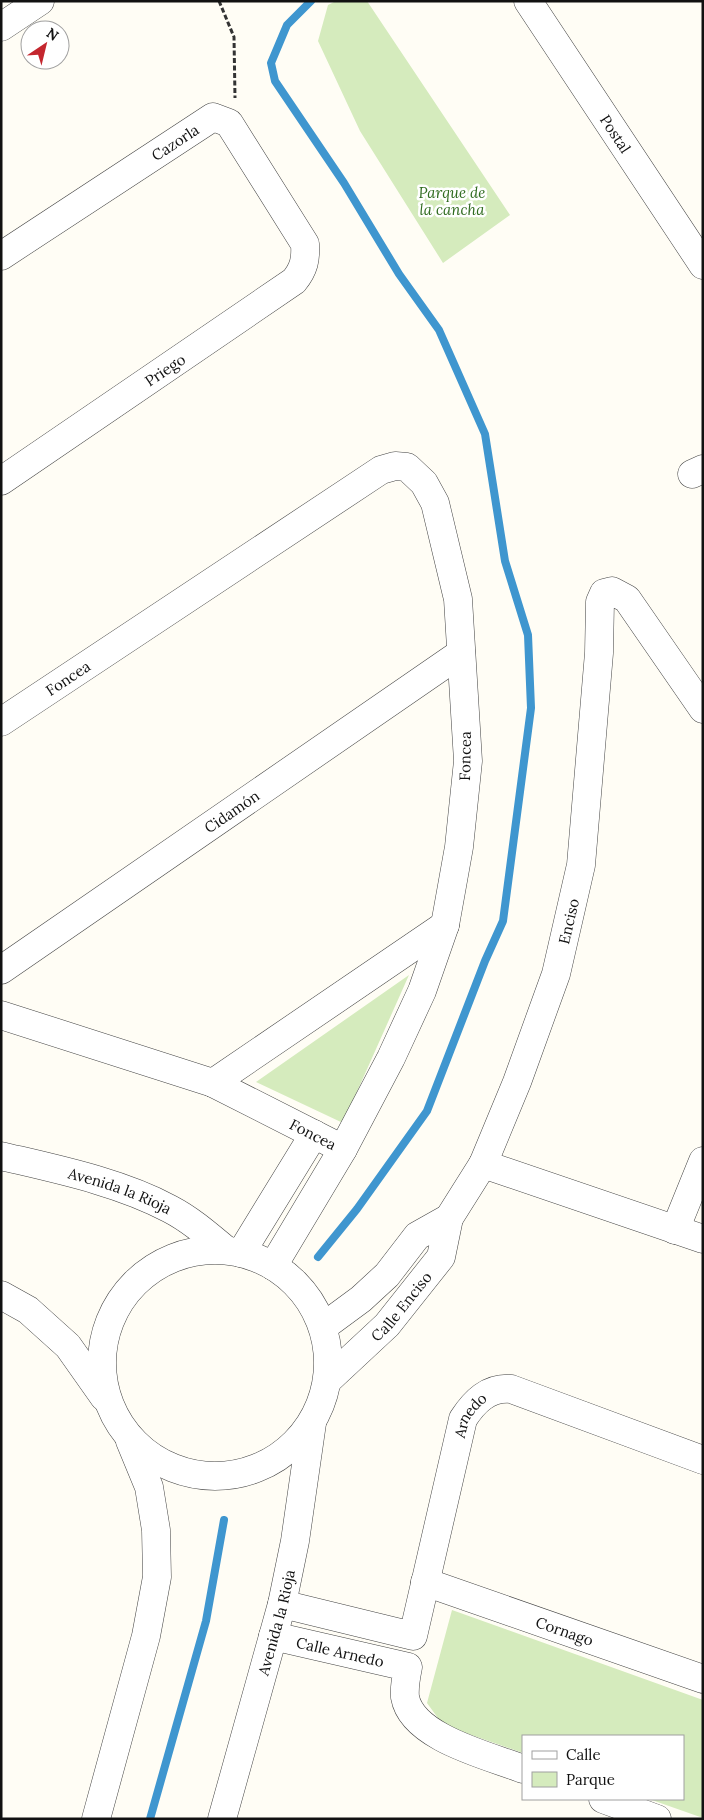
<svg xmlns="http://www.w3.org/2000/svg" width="704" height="1820" viewBox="0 0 704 1820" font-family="Lora,serif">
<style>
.green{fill:#d5ebbd}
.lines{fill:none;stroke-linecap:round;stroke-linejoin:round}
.stream{stroke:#3f96cf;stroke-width:8}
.minor-casing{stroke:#444;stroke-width:29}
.path{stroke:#333;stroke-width:3;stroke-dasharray:5 2.5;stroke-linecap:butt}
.minor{stroke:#fff;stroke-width:28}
.labels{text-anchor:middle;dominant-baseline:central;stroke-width:5;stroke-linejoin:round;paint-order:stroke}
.street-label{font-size:15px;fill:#111;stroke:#fff}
.park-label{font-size:15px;font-style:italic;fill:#2f6b1f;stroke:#fff}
</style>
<rect width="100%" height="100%" fill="#fffdf5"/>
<path class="green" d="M336 1H367L510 215 443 263 360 131 318 41 328 5Z
M409 975 343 1123 256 1082Z
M452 1610 703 1700V1818L649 1799H683V1736H523V1753L443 1725 427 1703Z"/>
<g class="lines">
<path class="stream" d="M311 1 287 25 271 63 275 81 344 183 399 274 439 330 485 434 505 561 528 635 531 708 503 921 485 961 427 1111 357 1209 318 1257
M150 1819 206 1621 224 1520"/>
<defs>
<g id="minor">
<path id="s1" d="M528 1 703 265"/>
<path d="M1 27 40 1"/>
<path id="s2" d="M1 256 213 117 229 123 305 244C306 259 304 269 294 281L1 481"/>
<path d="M692 474 703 469"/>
<path id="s3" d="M1 722 381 470 395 466 407 467 424 483 435 503 458 599 468 761 459 847 445 925 422 991 391 1058 343 1149 273 1266"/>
<path id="s4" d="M1 970 461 653"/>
<path id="s5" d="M1 1015 213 1083 343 1149"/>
<path d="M213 1083 445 925"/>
<path id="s6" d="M1 1156C56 1169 120 1182 170 1209 191 1220 208 1235 226 1250"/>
<path d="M483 1164 703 1239"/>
<path d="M675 1230 703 1161"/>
<circle cx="215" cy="1363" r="113"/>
<path d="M241 1253 314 1134"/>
<path d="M1 1295 28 1310 68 1346 104 1397"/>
<path d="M323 1327 361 1299 387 1275 417 1236 449 1218"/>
<path id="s7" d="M328 1380 387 1325 441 1257 449 1218 483 1164 517 1082 556 974 581 865 599 653 600 602 604 593 612 591 627 599 703 709"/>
<path id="s8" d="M425 1582 703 1679"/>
<path id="s9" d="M282 1604 413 1636 463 1419C474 1402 488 1387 511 1389L703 1460"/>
<path id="s10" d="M273 1636 408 1667C406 1677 404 1687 405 1697 412 1738 490 1756 523 1769"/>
<path d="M603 1799 657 1819"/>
<path d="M96 1819 146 1636 157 1577 156 1530 149 1487 130 1441"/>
<path id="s11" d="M222 1819 282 1604 295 1541 312 1423"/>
</g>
</defs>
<use href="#minor" class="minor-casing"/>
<path class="path" d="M219 1 234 37 235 98"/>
<use href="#minor" class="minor"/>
</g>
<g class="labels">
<g class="street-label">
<text stroke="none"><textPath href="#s1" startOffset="159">Postal</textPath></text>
<text stroke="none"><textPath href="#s2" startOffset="208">Cazorla</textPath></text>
<text transform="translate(165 370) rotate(-34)">Priego</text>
<text stroke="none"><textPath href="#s3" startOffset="80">Foncea</textPath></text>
<text transform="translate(465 756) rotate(-89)">Foncea</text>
<text stroke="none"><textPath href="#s4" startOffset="280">Cidamón</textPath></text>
<text stroke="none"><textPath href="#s7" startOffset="529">Enciso</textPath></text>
<text stroke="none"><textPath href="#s5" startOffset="335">Foncea</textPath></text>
<text stroke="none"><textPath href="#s6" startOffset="124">Avenida la Rioja</textPath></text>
<text stroke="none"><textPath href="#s7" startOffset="104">Calle Enciso</textPath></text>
<text stroke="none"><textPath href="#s9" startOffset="364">Arnedo</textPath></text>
<text stroke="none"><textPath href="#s11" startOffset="204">Avenida la Rioja</textPath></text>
<text stroke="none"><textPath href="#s8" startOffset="148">Cornago</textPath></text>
<text stroke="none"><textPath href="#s10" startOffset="69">Calle Arnedo</textPath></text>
</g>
<g class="park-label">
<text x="452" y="192">Parque de<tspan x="452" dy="17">la cancha</tspan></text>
</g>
</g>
<rect width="704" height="1820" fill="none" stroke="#111111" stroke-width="5"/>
<rect x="522" y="1735" width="162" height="65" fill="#ffffff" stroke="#a0a0a0"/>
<rect x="532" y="1751" width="25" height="8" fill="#ffffff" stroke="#a0a0a0"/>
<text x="566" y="1760" font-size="15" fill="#111111">Calle</text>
<rect x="532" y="1772" width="25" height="15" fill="#d5ebbd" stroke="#a0a0a0"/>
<text x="566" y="1785" font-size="15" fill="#111111">Parque</text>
<g transform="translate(45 45) rotate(35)"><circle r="24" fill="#ffffff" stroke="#a0a0a0"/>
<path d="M0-4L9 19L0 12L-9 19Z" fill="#c4262e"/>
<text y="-8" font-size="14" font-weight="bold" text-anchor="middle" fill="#111111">N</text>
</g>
</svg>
